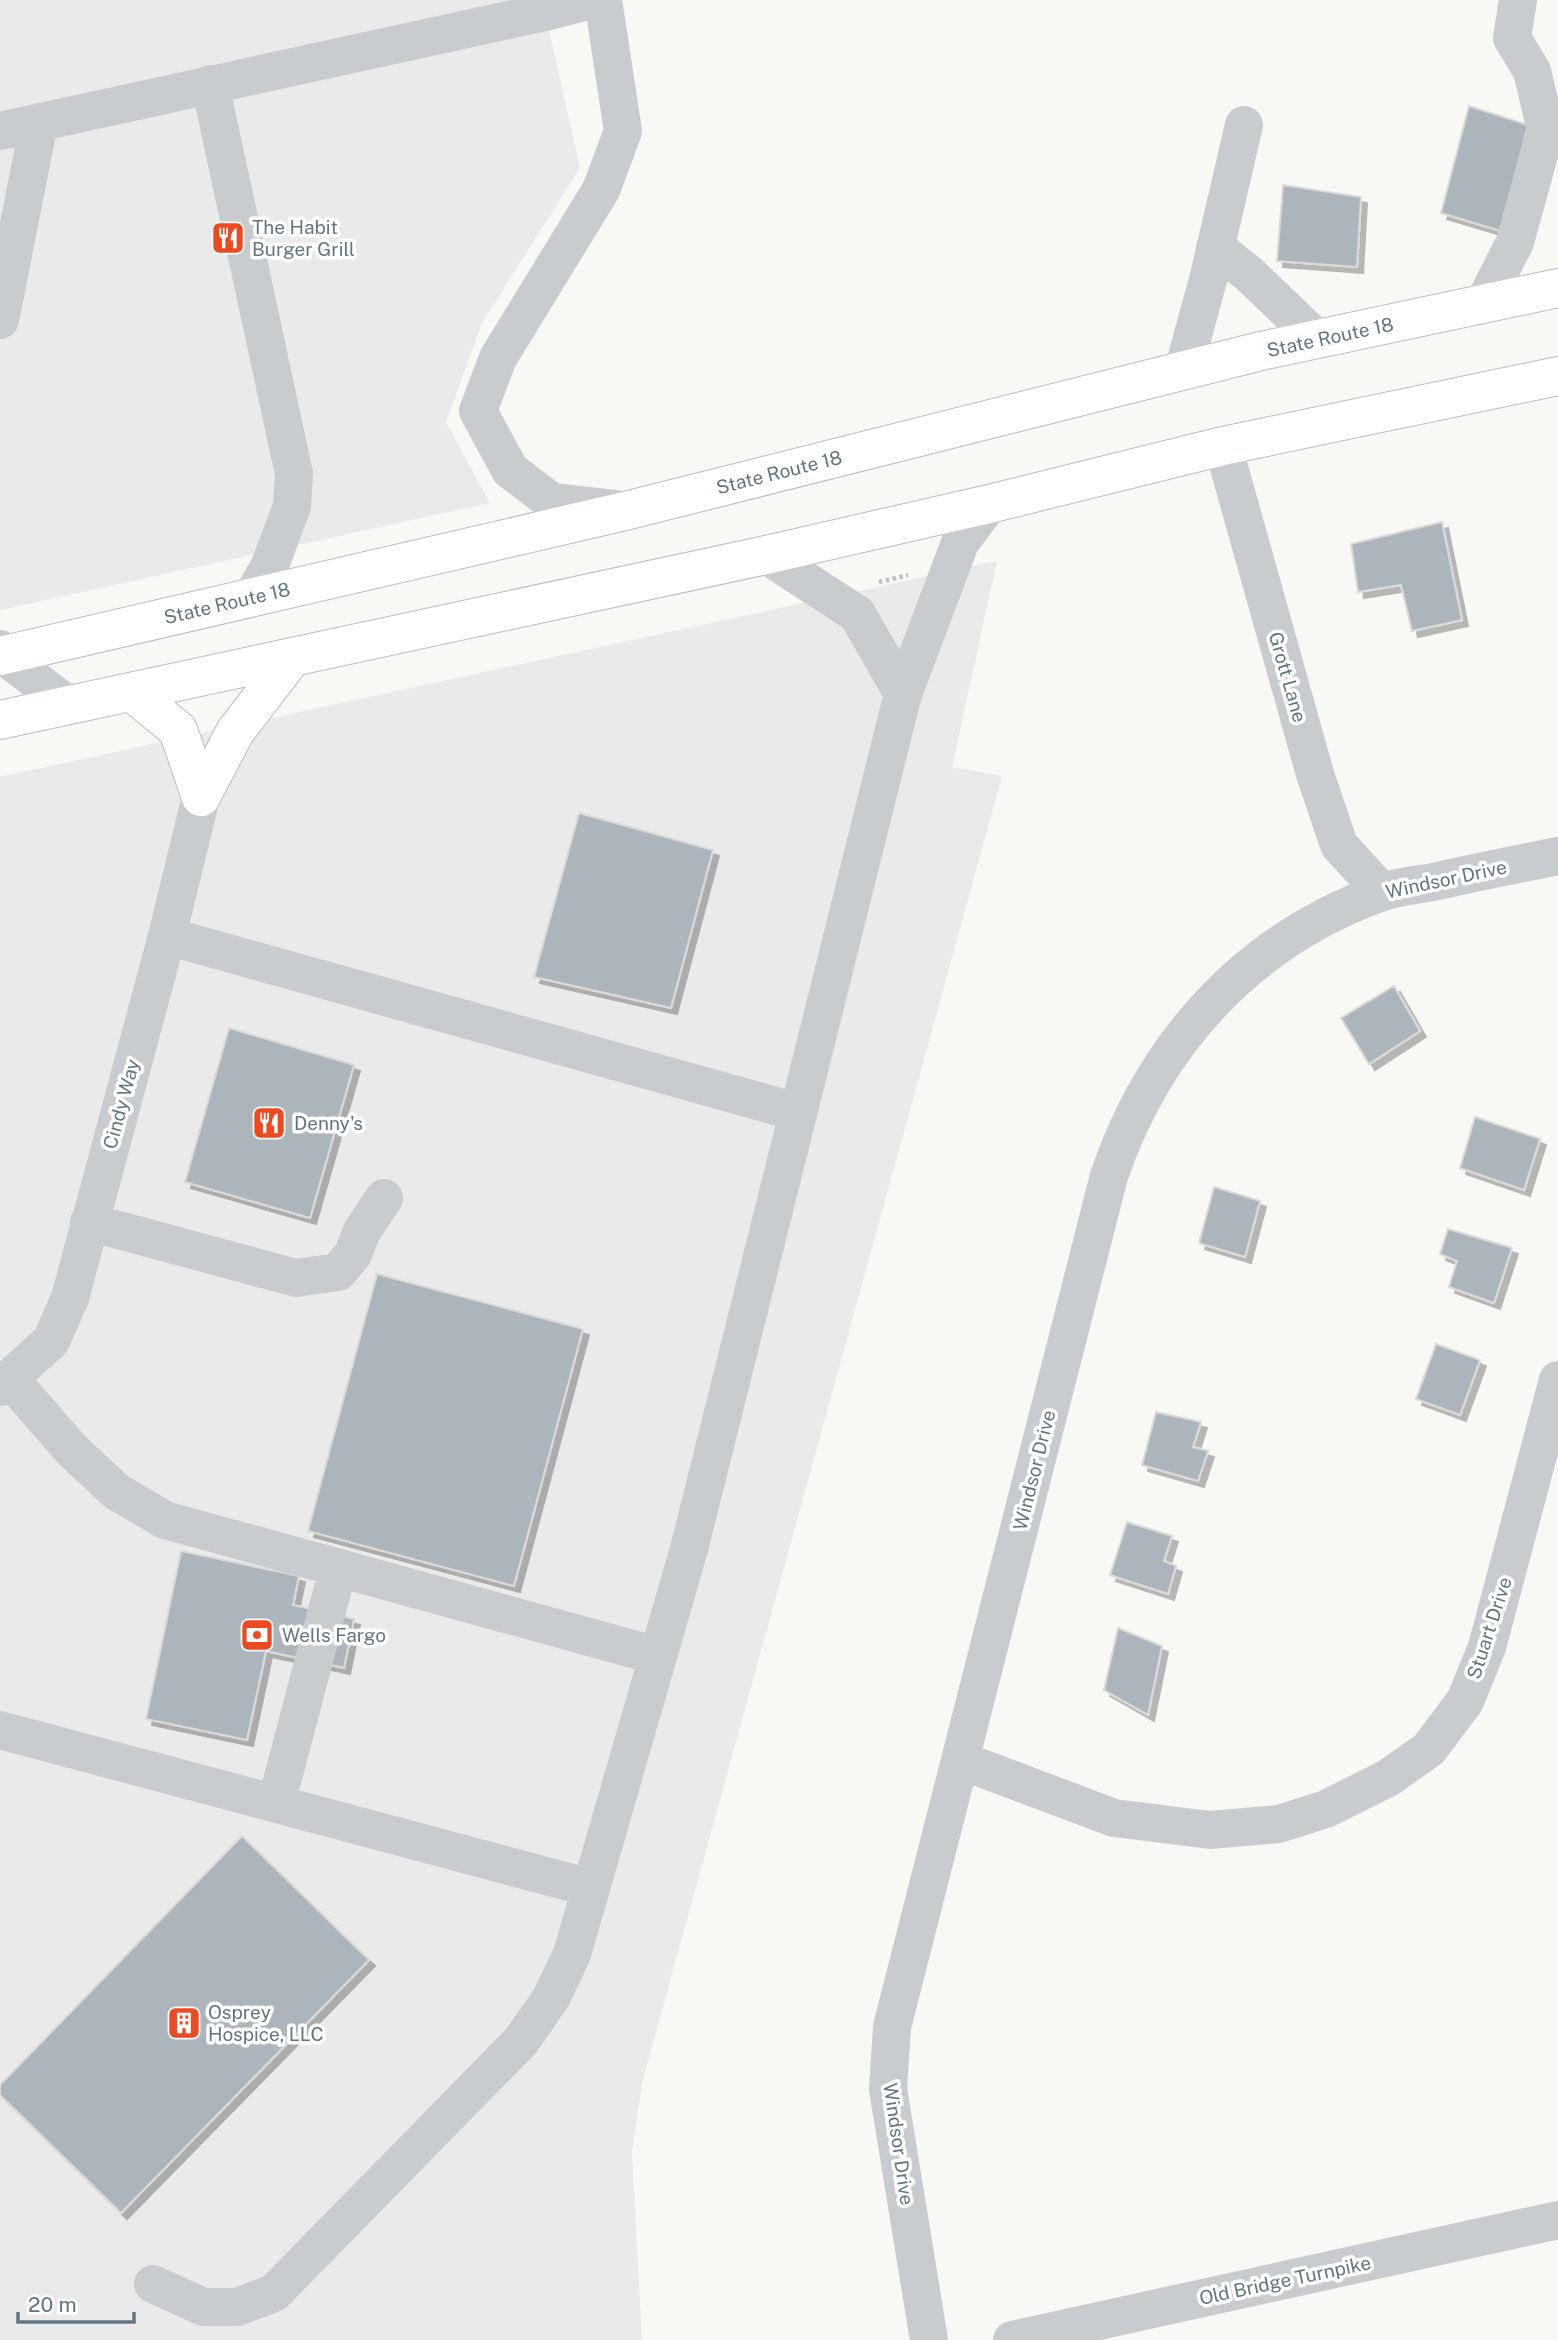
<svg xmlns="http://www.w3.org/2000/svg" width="1558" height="2340" viewBox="0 0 1558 2340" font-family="'Public Sans',sans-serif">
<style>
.built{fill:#e9eae9}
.building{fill:#acb5bb;stroke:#dadad8;stroke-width:2;filter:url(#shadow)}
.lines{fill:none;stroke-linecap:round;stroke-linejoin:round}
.highway-casing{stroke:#babec1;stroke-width:40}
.path{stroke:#bfc2c4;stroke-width:4.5;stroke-dasharray:3.5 3.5;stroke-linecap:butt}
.minor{stroke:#c8cccf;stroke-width:38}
.highway{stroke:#fff;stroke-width:38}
.labels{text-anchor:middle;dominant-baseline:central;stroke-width:7;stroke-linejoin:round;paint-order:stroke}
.poi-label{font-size:19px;fill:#627582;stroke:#fff;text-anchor:start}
.street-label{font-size:19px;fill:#627582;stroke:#fff}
</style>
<defs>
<filter id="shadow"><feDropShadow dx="6" dy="6" stdDeviation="0" flood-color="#0004"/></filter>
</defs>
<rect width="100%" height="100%" fill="#f8f8f5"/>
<path class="built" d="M0 0H598L545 12 580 168 482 323 446 422 490 503 0 610Z
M997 561 952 767 1002 776 642 2083 632 2152 642 2340H0V777Z"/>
<path class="building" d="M1469 106 1528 125 1501 231 1441 213Z
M1283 185 1361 197 1357 267 1277 261Z
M1442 522 1462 620 1412 631 1401 585 1358 592 1351 544Z
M579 813 713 850 671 1008 534 977Z
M1394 986 1420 1031 1369 1064 1341 1018Z
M229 1028 354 1065 310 1218 185 1182Z
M1475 1117 1540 1139 1524 1190 1460 1168Z
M1214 1187 1260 1201 1245 1257 1199 1243Z
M1448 1229 1512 1248 1494 1303 1449 1287 1457 1261 1440 1254Z
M377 1274 583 1329 514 1586 308 1531Z
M1436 1344 1480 1360 1460 1415 1416 1399Z
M1156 1412 1201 1422 1193 1447 1208 1451 1198 1481 1142 1465Z
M1127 1522 1172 1536 1164 1561 1176 1566 1168 1594 1110 1575Z
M181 1551 299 1576 293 1605 354 1619 344 1668 266 1651 247 1740 146 1719Z
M1118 1628 1162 1646 1148 1715 1104 1690Z
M242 1836 369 1960 121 2213 0 2095V2085Z"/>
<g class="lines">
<defs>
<path id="highway" d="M0 656 625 511 1261 351 1558 288
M132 692 178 730 201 797
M0 720 766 555 989 504 1223 446 1558 376
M201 797 235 732 291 659"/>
</defs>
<use href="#highway" class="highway-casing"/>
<path class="path" d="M879 582 908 575"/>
<path class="minor" d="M603 0 623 131 601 190 498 358 478 411 510 470 552 502 623 510
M210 84 294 474 292 506 270 565 252 597
M0 131 545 12 591 0
M1215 247 1249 274 1317 339
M1484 303 1515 242 1546 130 1532 71 1512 38 1518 0
M0 320 39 123
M1183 371 1208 280 1244 125
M1223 446 1315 774 1339 845 1382 892
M766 555 857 614 903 694
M0 649 3 655 68 705
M167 936 797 1112
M89 1222 296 1278 338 1272 353 1254 362 1231 384 1198
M10 1379 72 1450 117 1492 165 1520 658 1656
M0 1387 51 1341 70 1298 167 936 201 797
M0 1730 591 1888
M960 1760 1114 1818 1210 1830 1279 1824 1326 1809 1388 1778 1429 1749 1465 1701 1487 1647 1558 1380
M276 1804 338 1569
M153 2284 203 2307H237L274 2293 521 2041 551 1998 572 1954 689 1549 903 694 960 543 989 504
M929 2340 888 2089 892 2027 1109 1176C1154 1044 1247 941 1380 893 1398 886 1419 885 1438 881 1478 872 1518 864 1558 856
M1012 2340 1558 2220"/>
<use href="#highway" class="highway"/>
</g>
<defs>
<symbol id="restaurant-square" viewBox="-11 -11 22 22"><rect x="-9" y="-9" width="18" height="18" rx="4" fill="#ec4b22" stroke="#fff"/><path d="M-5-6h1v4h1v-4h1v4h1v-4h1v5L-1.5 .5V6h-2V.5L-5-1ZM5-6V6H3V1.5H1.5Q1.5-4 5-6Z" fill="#fff"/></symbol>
<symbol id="bank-square" viewBox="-11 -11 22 22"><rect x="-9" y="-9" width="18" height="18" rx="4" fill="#ec4b22" stroke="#fff"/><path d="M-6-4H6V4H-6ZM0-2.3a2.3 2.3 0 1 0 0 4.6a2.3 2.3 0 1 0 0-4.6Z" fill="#fff"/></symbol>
<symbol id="building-square" viewBox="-11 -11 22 22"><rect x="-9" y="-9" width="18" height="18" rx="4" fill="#ec4b22" stroke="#fff"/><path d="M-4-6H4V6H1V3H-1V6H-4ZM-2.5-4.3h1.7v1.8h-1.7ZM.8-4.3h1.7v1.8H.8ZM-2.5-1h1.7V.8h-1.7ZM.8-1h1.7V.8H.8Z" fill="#fff"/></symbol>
</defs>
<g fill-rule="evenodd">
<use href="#restaurant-square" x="209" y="219" width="38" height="38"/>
<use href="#restaurant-square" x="250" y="1104" width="38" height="38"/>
<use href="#bank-square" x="238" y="1616" width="38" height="38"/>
<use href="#building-square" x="165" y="2004" width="38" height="38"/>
</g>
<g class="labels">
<g class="poi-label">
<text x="252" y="227">The Habit<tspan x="252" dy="22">Burger Grill</tspan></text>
<text x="294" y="1123">Denny's</text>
<text x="282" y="1635">Wells Fargo</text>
<text x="208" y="2012">Osprey<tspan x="208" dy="22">Hospice, LLC</tspan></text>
</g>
<g class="street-label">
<text transform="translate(1330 337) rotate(-12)">State Route 18</text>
<text transform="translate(779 472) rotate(-14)">State Route 18</text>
<text transform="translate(227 603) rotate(-13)">State Route 18</text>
<text transform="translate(1288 677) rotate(74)">Grott Lane</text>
<text transform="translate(1446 879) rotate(-12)">Windsor Drive</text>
<text transform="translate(121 1104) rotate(-75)">Cindy Way</text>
<text transform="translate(1034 1470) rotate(-76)">Windsor Drive</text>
<text transform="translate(1489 1628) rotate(-72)">Stuart Drive</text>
<text transform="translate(899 2144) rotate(82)">Windsor Drive</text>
<text transform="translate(1285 2280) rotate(-12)">Old Bridge Turnpike</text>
</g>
</g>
<path d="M18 2312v10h116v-10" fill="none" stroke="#627582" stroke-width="3.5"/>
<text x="28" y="2312" font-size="21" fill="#627582" stroke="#ffffff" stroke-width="5" paint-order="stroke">20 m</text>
</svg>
